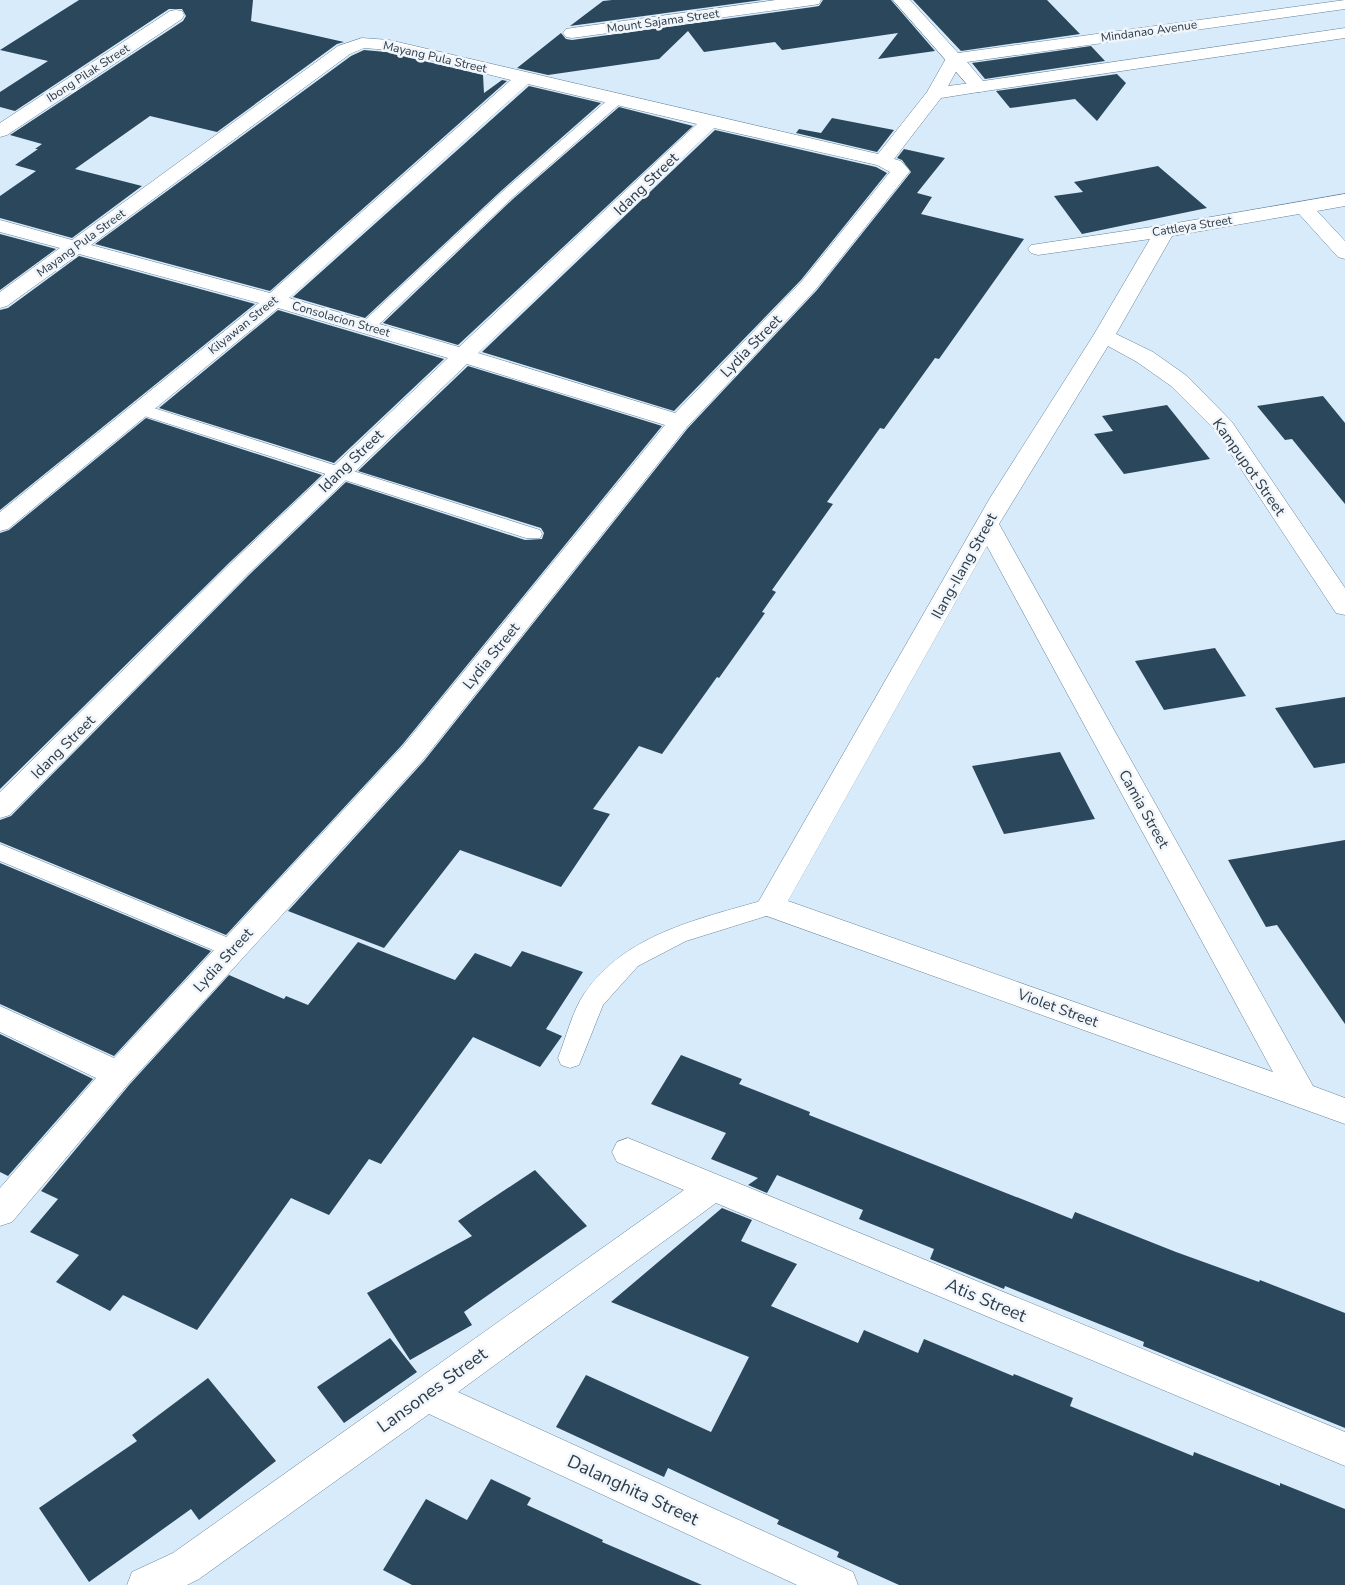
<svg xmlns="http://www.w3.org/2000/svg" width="1345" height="1585" viewBox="0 0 1345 1585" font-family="'Nunito Sans',sans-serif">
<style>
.building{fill:#2b475c}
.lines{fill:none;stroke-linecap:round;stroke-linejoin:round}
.service-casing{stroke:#65829a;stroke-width:1}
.minor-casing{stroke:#65829a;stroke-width:1}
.tertiary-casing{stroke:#65829a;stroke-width:1}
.service{fill:#fff;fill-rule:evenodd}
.minor{fill:#fff;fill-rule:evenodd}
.tertiary{fill:#fff;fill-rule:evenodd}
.labels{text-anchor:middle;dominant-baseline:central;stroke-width:5;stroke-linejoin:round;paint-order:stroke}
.far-street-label{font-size:12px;fill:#2e3b45;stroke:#f0f6fb}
.street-label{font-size:15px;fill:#2e3b45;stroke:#f0f6fb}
.near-street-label{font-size:18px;fill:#2e3b45;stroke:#f0f6fb}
</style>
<rect width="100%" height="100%" fill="#d8ebfb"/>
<path class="building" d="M79 0H253L251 21 344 42 337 44 217 132 150 116 75 169 142 186 72 238 0 218V196L36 171 15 165 38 149H35L42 144 10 135 183 21 186 16 182 9H169L15 111 0 107V92L48 61 0 50Z
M612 0H762L570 26 603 1Z
M823 0H891L935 51 878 59 898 33 782 50 775 42 704 52 688 31 659 59 548 75 517 68 561 33 566 39 572 40 813 7 819 6Z
M913 0H1047L1080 34 961 51Z
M1091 46 1105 61 985 79 972 63Z
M364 50 386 52 483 75 484 93 502 80 507 81 270 291 95 244 351 56Z
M1117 74 1126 83 1097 121 1075 99 1010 108 996 91Z
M529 86 601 103 501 191 365 318 293 297Z
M619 107 693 126 458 345 383 323 513 199Z
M832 118 894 130 877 152 796 133 799 129 821 133Z
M715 130 876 167 887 173 801 280 674 411 482 352Z
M904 149 945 158 917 193 932 197 921 214 1024 239 939 359 935 358 884 429 880 428 827 502 833 504 772 590 776 592 762 612 765 613 719 678 717 677 662 754 639 746 593 809 610 814 561 887 460 850 384 948 288 911 424 761 688 428 817 290 911 172 902 160 897 158Z
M1158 166 1207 208 1082 234 1054 196 1083 192 1074 182Z
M0 234 56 249 0 290Z
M79 256 255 304 0 510V310L8 308Z
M278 310 444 359 334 463 159 408Z
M468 366 662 426 402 745 226 935 0 842V820L11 816 249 575 346 482 525 540 542 539 544 533 541 528 358 471Z
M1323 396 1345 423V504L1292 439 1285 440 1257 406Z
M1167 405 1210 459 1124 474 1094 434 1113 431 1102 416Z
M146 418 322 475 230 562 0 789V533L9 530Z
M1215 648 1246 696 1164 710 1135 661Z
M1345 697V763L1314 768 1275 708Z
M1060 752 1095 819 1004 834 972 766Z
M1345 840V1024L1277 925 1266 927 1228 860Z
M0 863 211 951 114 1056 0 1004Z
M358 942 455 980 475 953 511 967 522 951 583 972 546 1029 562 1036 540 1067 473 1037 381 1164 369 1159 329 1215 291 1198 197 1330 123 1295 110 1311 56 1282 79 1255 30 1232 58 1199 41 1191 130 1084 229 975 284 999 286 996 308 1005Z
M0 1034 93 1079 8 1176 0 1172Z
M681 1055 742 1079 739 1084 810 1112 809 1115 1072 1219 1075 1212 1176 1252 1259 1282 1260 1280 1345 1313V1428L1143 1346 1144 1342 1005 1286 1004 1289 930 1259 934 1249 859 1219 863 1210 777 1175 767 1193 748 1185 758 1178 711 1159 726 1133 651 1104Z
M535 1170 587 1226 464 1312 472 1325 410 1360 367 1293 472 1236 458 1221Z
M722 1208 752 1220 741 1241 797 1264 771 1306 858 1343 864 1330 918 1353 924 1339 1013 1376 1014 1374 1073 1398 1070 1406 1193 1456 1194 1452 1280 1486V1483L1345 1509V1585H899L837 1557 839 1552 777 1524 779 1520 668 1468 664 1477 556 1427 586 1375 711 1432 749 1357 611 1302Z
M390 1338 417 1372 344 1423 317 1387Z
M208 1378 276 1461 199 1520 191 1509 89 1582 39 1508 137 1441 132 1435Z
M491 1479 531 1498 527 1505 603 1540 602 1542 702 1585H412L383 1570 426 1499 467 1520Z"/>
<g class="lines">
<defs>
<path id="service" d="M616 96 623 100 621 103 512 198 374 329H362L360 326 362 323 502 192 611 97Z
M141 404 540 530 542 534 540 538H526L135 413 132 409 135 405Z
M0 844 241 943 244 949 241 955 233 958 225 955 0 861Z
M771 898 779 900 782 906 779 912 686 941 638 966 603 1005 579 1065 570 1068 561 1065 558 1058C566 1038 572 1012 584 994 626 932 704 918 771 898Z"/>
<path id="minor" d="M776 0H821L819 4 813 5 572 38 566 37 563 33 566 29 572 28Z
M176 10 182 11 184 15 182 19 7 135 0 137V123L170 11Z
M362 38 389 40 878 154 927 92 948 55H960L963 59 948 86 979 82 985 83 988 87 985 91 941 98 894 159 901 161 910 171 816 289 687 427 423 760 129 1083 12 1222 0 1226V1188L96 1078 0 1032V1006L114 1058 403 746 665 425 467 364 248 574 10 815 0 818V792L231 563 448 358 278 308 8 529 0 531V512L259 303 79 254 7 306 0 308V292L60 248 0 232V220L72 240 338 46ZM364 48 389 50 511 80 270 293 91 245 350 54ZM528 84 697 124 459 347 289 298ZM714 128 877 165 890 172 802 281 675 413 478 353Z
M1345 194V206L1317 211 1345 241V259L1338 257 1299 214 1172 236 1116 334 1153 352 1187 376 1232 422 1345 588V615L1336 613 1216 431 1171 386 1137 362 1108 346 999 524 1313 1086 1345 1098V1124L761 914 756 906 990 498 1093 336 1150 239 1038 255 1031 253 1028 249 1031 245 1165 225ZM987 546 1273 1072 788 901Z
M628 1138 1345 1432V1466L716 1203 458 1392 853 1572 858 1585H797L429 1414 199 1579 187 1585H127L132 1572 173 1553 684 1190 617 1162 612 1152 617 1142Z"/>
<path id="tertiary" d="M893 0H910L958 53 1345 0V9L967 62 983 81 1345 28V38L979 92 973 91Z"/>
</defs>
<use href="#service" class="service-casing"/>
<use href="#minor" class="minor-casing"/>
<use href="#tertiary" class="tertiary-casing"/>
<use href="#service" class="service"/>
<use href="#minor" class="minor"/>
<use href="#tertiary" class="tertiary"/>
</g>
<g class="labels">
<g class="far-street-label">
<text transform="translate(663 21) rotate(-8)">Mount Sajama Street</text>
<text transform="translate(1149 31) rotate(-8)">Mindanao Avenue</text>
<text transform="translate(435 57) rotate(13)">Mayang Pula Street</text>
<text transform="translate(88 73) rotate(-33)">Ibong Pilak Street</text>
<text transform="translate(1192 226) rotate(-9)">Cattleya Street</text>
<text transform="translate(81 243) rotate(-36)">Mayang Pula Street</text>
<text transform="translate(341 319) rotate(16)">Consolacion Street</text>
<text transform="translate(243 325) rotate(-39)">Kilyawan Street</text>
</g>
<g class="street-label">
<text transform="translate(646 184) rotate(-44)">Idang Street</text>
<text transform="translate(751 346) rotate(-46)">Lydia Street</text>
<text transform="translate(351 461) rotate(-44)">Idang Street</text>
<text transform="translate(1249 467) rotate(55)">Kampupot Street</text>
<text transform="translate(964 566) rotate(-61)">Ilang-Ilang Street</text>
<text transform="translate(491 656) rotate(-51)">Lydia Street</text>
<text transform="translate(63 747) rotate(-45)">Idang Street</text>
<text transform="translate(1144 809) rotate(61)">Camia Street</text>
<text transform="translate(223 960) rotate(-48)">Lydia Street</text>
<text transform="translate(1058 1008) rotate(20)">Violet Street</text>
</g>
<g class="near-street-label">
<text transform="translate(986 1300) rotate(23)">Atis Street</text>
<text transform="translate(432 1390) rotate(-36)">Lansones Street</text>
<text transform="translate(633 1490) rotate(25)">Dalanghita Street</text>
</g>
</g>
</svg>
